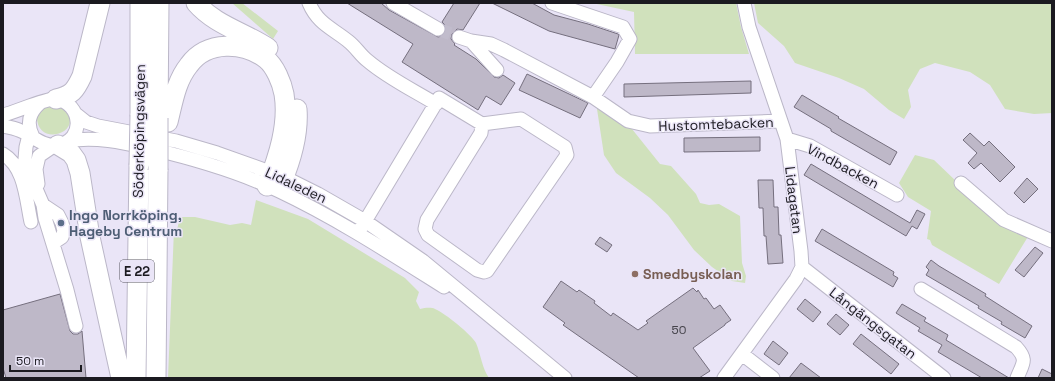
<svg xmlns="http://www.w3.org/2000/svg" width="1055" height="381" viewBox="0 0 1055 381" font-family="'Space Grotesk',sans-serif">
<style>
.green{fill:#d0e1bc}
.building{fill:#beb8c8;stroke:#756f7e}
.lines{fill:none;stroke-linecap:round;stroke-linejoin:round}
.minor-tunnel{stroke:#c1bccc;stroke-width:13;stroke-dasharray:13 6;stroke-linecap:butt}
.minor-casing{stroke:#bbb7c8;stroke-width:15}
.highway-casing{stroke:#bbb7c8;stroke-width:21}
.minor{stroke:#fff;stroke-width:13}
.highway{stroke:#fff;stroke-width:19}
.highway-bridge-casing{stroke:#bbb7c8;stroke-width:21;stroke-linecap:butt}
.highway-bridge{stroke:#fff;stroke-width:19}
.service-dot{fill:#5c6f8a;stroke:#eae5f7;stroke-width:1.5}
.education-dot{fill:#8d6e63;stroke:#eae5f7;stroke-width:1.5}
.labels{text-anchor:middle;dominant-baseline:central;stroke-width:3;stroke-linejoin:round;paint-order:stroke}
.number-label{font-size:12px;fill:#44424a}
.shield{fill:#eae5f7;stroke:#595760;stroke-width:1}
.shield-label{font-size:13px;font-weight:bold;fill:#1b1a20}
.street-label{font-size:14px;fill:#1b1a20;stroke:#eae5f7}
.service-label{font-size:14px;font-weight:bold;fill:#4e5e75;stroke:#eae5f7;text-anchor:start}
.education-label{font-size:14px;font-weight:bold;fill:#785e54;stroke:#eae5f7;text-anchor:start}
</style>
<rect width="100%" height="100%" fill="#eae5f7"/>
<path class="green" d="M232 3H242L278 31 273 39Z
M592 3H736L741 27 749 54H635L634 12Z
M754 3H1052V113L1034 114 1005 109 990 85 970 72 935 63 920 69 908 90 911 107 904 119 889 110 864 89 839 78 795 63 784 46 758 23Z
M49 104 64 108C66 110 68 113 69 116 77 135 34 147 37 113Z
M602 108 628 124 660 164 671 166 696 194 700 203 709 205 719 204 740 216 742 263 746 276 745 283 732 281 712 267 694 250 668 215 650 198 616 173 604 155 597 109Z
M915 155 934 160 957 182 1029 235 999 284 932 245 930 240 927 239 931 211 908 197 899 183Z
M288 183 351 220 343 218 292 191 286 187Z
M256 200 308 219 405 278 419 292 416 301 420 309C425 308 431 307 435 309 445 313 472 335 476 343 481 355 482 368 489 378H168L174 229 177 230 180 217H195L230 225 242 223 251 225Z"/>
<path class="building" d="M347 3H381L389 10 438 37 442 36 445 33V25L442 22 454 3H480L463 30 457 29 452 34 451 39 455 44 454 45 476 59 494 77 499 78 503 75 515 83 501 105 486 96 478 110 402 62 413 44Z
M492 3H532L554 15 588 24 618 34 619 35 615 49 549 31Z
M527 74 588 103 580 118 519 90Z
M751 81V93L624 97V84Z
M802 95 839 117 838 118 897 152 890 165 831 131V129L794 107Z
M970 133 984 146 989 141 1015 167 1000 182 981 163 974 169 968 163 977 153 963 140Z
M760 137V151L684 152V138Z
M811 164 910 223 917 210 925 214 917 229 912 226 906 236 804 175Z
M1027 178 1038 189 1024 203 1014 193Z
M758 180H773L774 207H778L779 235H781L783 263 768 264 766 236H764L763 208H759Z
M822 229 894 272 893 275 898 278 893 287 815 241Z
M600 237 612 245 607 252 595 244Z
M1035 247 1043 253 1024 277 1015 270Z
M931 260 939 266 986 294 985 296 1032 326 1025 338 1001 324 1002 322 978 308 979 306 926 275 929 270 926 267Z
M561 281 577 292 579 290 595 301 594 303 611 316 613 313 638 330 648 323 646 321 693 288 697 292 698 290 704 299 706 298 714 309 720 305 731 320 725 324V325L693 348 710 371 699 378H639L563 325 565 323 543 307Z
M60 294 70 331 73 334H78L82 331 86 378H6L3 368V310Z
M805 299 821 312 813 322 797 309Z
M902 304 926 318 924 321 948 335 946 340 1009 378H982L938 352 942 345 918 331 920 328 896 313Z
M836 314 849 325 840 335 827 324Z
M861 334 899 364 891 374 853 344Z
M773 341 788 353 779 365 764 354Z
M801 363 821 378H789Z
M1042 369 1052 374V378H1038Z"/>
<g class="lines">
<path class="minor-tunnel" d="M438 29 459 37"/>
<defs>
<path id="minor" d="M309 3C318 24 332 28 348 41 356 47 360 55 368 61 388 78 413 90 436 104
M393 3 438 29
M552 3 623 27 630 39 617 62 593 97
M459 37 471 41 491 44 504 50 593 97 628 121 650 126 781 121
M471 41 497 70
M76 114 86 122 98 126 176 141 217 153 284 177 318 194 365 221 423 261 565 378
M3 115C16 112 46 98 56 99 82 103 86 141 57 145 43 147 33 136 21 131 15 128 9 127 3 126
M30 131 26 147 25 159 27 168 43 205 45 218 67 290 76 326
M33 137C26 123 29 113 40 103
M787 139 810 146 897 195
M68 141C96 136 125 143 152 149 195 159 239 172 279 191 336 218 390 253 444 287
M3 154C25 167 26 199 31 222
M961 183 1004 220 1052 241
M38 184 36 169 39 156 55 145
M43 205 58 215 62 223 64 231 62 237 53 243
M358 233 439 98 482 124 521 119 565 147 567 155 487 271 484 272 477 270 428 235 425 229 427 220 481 133 482 124
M802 267 944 378
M921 289 1016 347C1028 360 1023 363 1017 378
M742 354 773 378
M724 378 796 279 802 267 801 251 787 139 749 27 744 3"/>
<path id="highway" d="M196 3C215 25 244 32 268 48
M56 99C72 95 75 91 82 76L100 3
M140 115V3
M158 118 159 3
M168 122C173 102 176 81 189 65 207 40 244 42 266 59 275 66 282 83 284 94 289 125 278 157 267 186
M58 145 71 153 76 160 80 173 90 237 121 378
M282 182C292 158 299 134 297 109
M136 378 139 165
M156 378 158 170"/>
</defs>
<use href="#minor" class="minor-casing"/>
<use href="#highway" class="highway-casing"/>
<use href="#minor" class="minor"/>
<use href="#highway" class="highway"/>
<defs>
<path id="highway-bridge" d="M158 118V170
M139 165 140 115"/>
</defs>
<use href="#highway-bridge" class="highway-bridge-casing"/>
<use href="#highway-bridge" class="highway-bridge"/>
</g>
<circle class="service-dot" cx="61" cy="223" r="4"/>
<circle class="education-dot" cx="635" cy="274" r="4"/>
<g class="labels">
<g class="number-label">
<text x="679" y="330">50</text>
</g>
<rect class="shield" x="120" y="260" width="34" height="22" rx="3"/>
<g class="shield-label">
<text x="137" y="271">E 22</text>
</g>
<g class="street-label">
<text transform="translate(716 124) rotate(-2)">Hustomtebacken</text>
<text transform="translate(139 131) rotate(-89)">Söderköpingsvägen</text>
<text transform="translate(843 166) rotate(28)">Vindbacken</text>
<text transform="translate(296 185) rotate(25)">Lidaleden</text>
<text transform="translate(794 200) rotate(83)">Lidagatan</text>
<text transform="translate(873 323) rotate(38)">Långängsgatan</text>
</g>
<g class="service-label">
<text x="69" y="215">Ingo Norrköping,<tspan x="69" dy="16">Hageby Centrum</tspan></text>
</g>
<g class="education-label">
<text x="643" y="274">Smedbyskolan</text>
</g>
</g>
<rect width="1055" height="381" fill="none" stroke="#1b1a20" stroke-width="8"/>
<path d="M10 365v6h71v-6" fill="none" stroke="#1b1a20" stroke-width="2"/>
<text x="16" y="365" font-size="12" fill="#1b1a20" stroke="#eae5f7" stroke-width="3" paint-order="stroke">50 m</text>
</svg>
